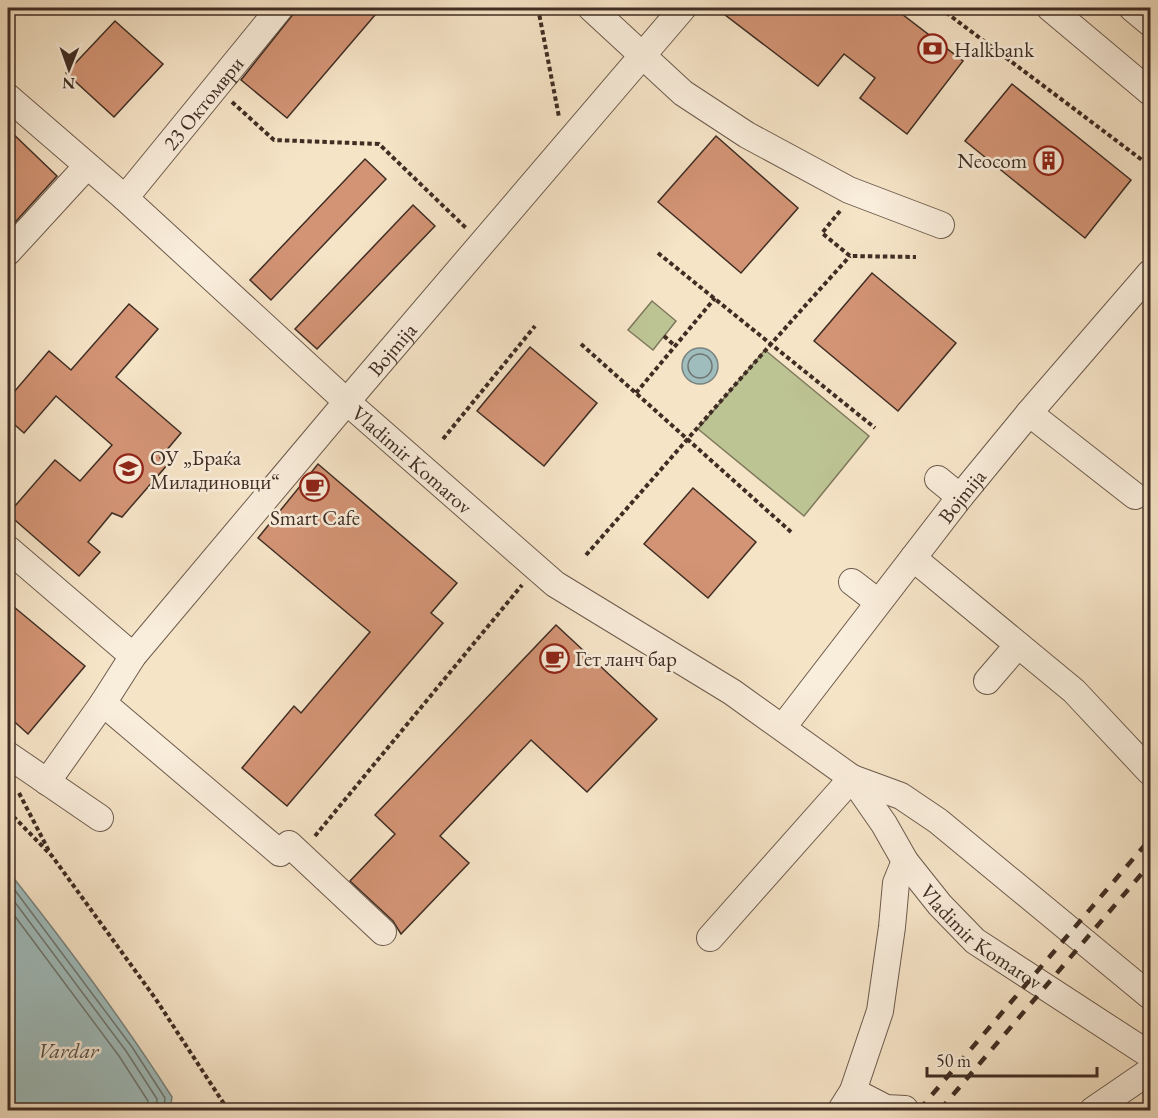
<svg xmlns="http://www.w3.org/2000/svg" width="1158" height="1118" viewBox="0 0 1158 1118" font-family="'EB Garamond',serif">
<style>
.green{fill:#bdc494;stroke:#7e785c;stroke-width:1.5}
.water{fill:#9fbdbd;stroke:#798380;stroke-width:1.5}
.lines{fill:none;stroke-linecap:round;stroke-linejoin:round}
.shore{stroke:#6f7570;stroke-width:1.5}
.building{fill:#d39475;stroke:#3f2d24;stroke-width:1.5}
.minor-casing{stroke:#6d5b4d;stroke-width:28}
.path{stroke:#3f2d24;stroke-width:4;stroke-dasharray:4.5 3;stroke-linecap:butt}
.minor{stroke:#f9eddb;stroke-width:26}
.rail{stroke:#3f2d24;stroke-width:4.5;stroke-dasharray:10 10;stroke-linecap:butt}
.labels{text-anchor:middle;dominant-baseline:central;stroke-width:5;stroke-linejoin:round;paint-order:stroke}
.poi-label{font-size:21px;fill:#3f2d24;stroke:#f9eddb;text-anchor:start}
.street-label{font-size:21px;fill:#3f2d24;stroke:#f9eddb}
.water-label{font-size:22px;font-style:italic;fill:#57514a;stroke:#f9eddb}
</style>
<rect width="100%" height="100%" fill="#f6e4c7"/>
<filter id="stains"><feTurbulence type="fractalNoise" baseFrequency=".00333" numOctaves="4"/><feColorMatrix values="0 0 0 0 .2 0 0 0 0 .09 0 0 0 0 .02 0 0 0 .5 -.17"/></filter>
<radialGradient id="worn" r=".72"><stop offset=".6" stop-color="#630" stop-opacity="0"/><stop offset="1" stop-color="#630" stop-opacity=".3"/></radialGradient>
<path class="green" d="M652 301 676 321 653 350 628 330Z
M765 350 869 436 804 516 698 429Z"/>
<path class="water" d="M682 366a18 18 0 1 1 36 0a18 18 0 1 1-36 0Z
M8 871C66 944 122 1019 172 1097L170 1110H8Z"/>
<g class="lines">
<path class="shore" d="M688 366a12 12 0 1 1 24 0a12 12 0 1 1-24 0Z
M8 881 132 1047 165 1098 164 1110
M8 893 126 1051 157 1099 156 1110
M8 907 119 1056 148 1101 147 1110"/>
</g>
<path class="building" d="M298 8H381L287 118 241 80Z
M716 8H894L963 61 907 134 860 98 875 78 844 54 818 86Z
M115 21 163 64 114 117 66 73Z
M1012 84 1131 180 1085 238 965 141Z
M8 129 57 176 8 230Z
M716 136 798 208 741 273 658 202Z
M365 159 386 179 271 300 250 280Z
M413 205 435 226 317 349 295 329Z
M872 273 956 343 898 411 814 341Z
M129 304 158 329 116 377 181 433 160 458 168 464 122 517 112 513 88 542 100 552 79 576 8 514 55 460 80 481 112 445 56 396 24 433 8 419V399L49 351 71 370Z
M530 347 597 403 544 466 477 411Z
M318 464 457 583 431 613 443 623 287 806 242 768 294 706 301 713 370 632 258 538Z
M693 488 756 542 708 598 644 544Z
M8 602 85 666 28 734 8 716Z
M556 625 657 719 587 792 531 740 440 836 469 863 401 934 393 921 350 881 395 834 375 815Z"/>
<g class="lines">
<defs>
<g id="minor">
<path d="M591 8 683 93 747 135 849 190 941 225"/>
<path d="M1050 8 1150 92"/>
<path d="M1132 8 1150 23"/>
<path id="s1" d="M8 97 125 198 346 401 555 584 732 692 852 778 901 796 938 821 1150 996"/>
<path id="s2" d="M125 198 280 8"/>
<path d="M8 252 87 166"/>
<path d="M1029 413 1135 496"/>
<path d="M938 479 960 497"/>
<path d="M8 549 133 656"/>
<path d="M913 558 1074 691 1150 772"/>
<path d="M852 582 878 602"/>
<path d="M987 681 1018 645"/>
<path d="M103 703 280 853 289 844 383 932"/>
<path id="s3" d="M783 727 960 497 1029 413 1150 273"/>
<path d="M8 755 100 818"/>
<path id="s4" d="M852 778 884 824 905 861 940 905 975 941 1150 1055"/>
<path id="s5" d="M47 782 103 703 133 656 360 386 683 8"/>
<path d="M710 938 852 778"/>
<path d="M853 1091 886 1108 905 1109"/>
<path d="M841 1110 853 1091 880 1011 892 927 896 883 905 861"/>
<path d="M1093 1110 1150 1071"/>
</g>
</defs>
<use href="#minor" class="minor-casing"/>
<path class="path" d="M538 8 559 117
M940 8 1150 166
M232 102 274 140 379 144 466 228
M840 211 822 233 850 256 916 257
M658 253 875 428
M664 336 675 346
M581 344 791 532
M636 393 715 298
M443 439 535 326
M586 555C674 455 760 355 850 256
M19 793 50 853
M8 811 52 856 155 998 228 1110
M315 836 522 585"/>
<use href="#minor" class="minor"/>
<path class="rail" d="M919 1110 1150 839
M940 1110 1150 864"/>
</g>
<defs>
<symbol id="bank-ring" viewBox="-11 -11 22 22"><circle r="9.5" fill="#f9eddb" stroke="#8f2418" stroke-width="1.5"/><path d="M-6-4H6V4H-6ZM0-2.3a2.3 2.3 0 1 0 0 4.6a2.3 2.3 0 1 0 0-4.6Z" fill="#8f2418"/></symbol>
<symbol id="building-ring" viewBox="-11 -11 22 22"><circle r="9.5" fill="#f9eddb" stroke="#8f2418" stroke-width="1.5"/><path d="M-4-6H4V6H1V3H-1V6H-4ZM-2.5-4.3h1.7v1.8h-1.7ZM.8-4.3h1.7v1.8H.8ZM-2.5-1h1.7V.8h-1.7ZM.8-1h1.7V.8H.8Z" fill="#8f2418"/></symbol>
<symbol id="school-ring" viewBox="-11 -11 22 22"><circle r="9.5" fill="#f9eddb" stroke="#8f2418" stroke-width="1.5"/><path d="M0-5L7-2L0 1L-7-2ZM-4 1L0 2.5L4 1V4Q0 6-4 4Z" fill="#8f2418"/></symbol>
<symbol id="cafe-ring" viewBox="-11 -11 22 22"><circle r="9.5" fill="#f9eddb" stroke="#8f2418" stroke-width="1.5"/><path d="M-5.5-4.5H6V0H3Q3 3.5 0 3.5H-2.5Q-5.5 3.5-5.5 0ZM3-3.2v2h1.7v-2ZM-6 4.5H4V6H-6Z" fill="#8f2418"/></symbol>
</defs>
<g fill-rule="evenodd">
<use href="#bank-ring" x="916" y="32" width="33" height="33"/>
<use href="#building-ring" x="1032" y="144" width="33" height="33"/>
<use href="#school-ring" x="112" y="452" width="33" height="33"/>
<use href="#cafe-ring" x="298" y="470" width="33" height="33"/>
<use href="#cafe-ring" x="538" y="642" width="33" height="33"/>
</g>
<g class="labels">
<g class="poi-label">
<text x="954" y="49">Halkbank</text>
<text x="1027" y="160" text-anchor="end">Neocom</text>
<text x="150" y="457">ОУ „Браќа<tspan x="150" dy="24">Миладиновци“</tspan></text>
<text x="315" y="517" text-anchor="middle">Smart Cafe</text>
<text x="575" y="658">Гет ланч бар</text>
</g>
<g class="street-label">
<text stroke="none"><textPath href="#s2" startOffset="123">23 Октомври</textPath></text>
<text stroke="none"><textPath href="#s5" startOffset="554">Bojmija</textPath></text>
<text stroke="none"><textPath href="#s1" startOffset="543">Vladimir Komarov</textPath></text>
<text stroke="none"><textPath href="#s3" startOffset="292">Bojmija</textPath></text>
<text stroke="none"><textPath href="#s4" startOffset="207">Vladimir Komarov</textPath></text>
</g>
<g class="water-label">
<text x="68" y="1050">Vardar</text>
</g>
</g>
<rect width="1158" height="1118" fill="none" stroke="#f6e4c7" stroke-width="30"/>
<rect x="9" y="9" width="1140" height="1100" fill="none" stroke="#3f2d24" stroke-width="3"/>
<rect x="15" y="15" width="1128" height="1088" fill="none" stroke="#3f2d24" stroke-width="1.5"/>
<g transform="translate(69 69) rotate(181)" stroke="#f9eddb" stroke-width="4.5" paint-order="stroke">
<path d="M0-4.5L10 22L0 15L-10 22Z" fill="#3f2d24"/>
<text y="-9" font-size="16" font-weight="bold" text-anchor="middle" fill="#3f2d24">N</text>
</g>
<path d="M927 1067v9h170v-9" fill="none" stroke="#3f2d24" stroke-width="3"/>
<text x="936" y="1067" font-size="18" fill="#3f2d24" stroke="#f9eddb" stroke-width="4.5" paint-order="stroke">50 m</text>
<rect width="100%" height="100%" filter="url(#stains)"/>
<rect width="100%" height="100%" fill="url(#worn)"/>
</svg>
